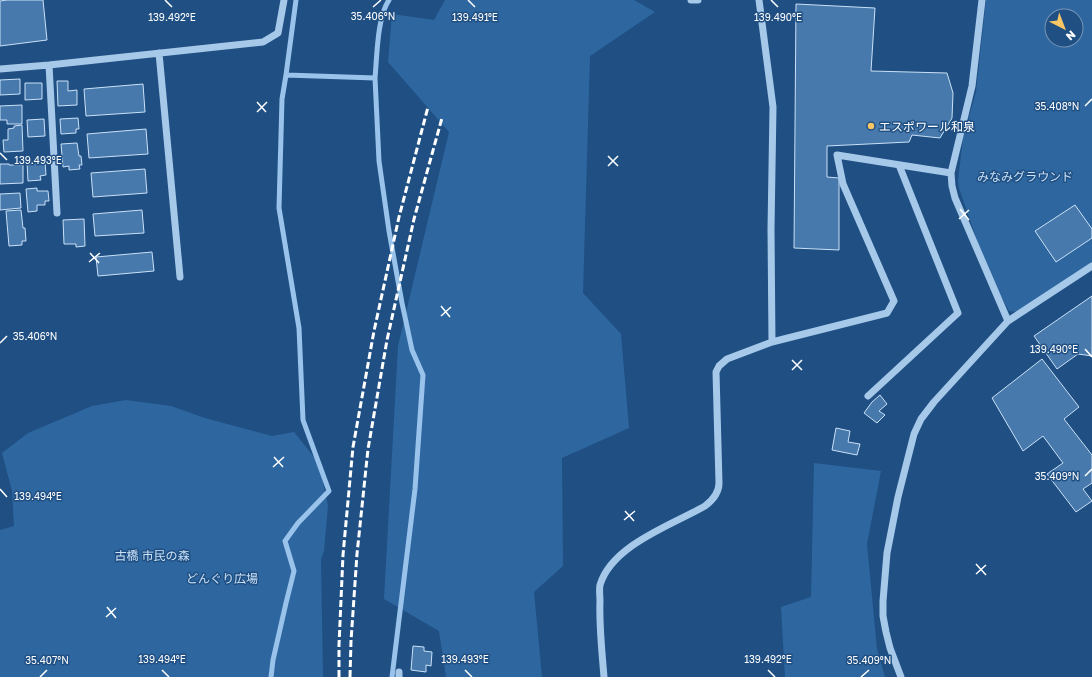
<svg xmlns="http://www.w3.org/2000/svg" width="1092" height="677" viewBox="0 0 1092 677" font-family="'Golos Text','Noto Sans JP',sans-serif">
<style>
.green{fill:#2e67a0;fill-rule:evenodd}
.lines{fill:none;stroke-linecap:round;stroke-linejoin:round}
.stream{stroke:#99c3eb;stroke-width:5}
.building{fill:#4779ac;stroke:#cae1f7}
.minor{stroke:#a6c8e9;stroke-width:7}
.rail{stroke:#fff;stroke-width:3;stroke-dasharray:7 3;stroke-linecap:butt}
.ticks{fill:none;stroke:#fff;stroke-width:1.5}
.poi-dot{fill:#f8c665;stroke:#1f4f83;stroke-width:1.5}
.labels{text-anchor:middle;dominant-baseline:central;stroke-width:3;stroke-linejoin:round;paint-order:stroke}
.poi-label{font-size:12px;fill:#fff;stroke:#1f4f83;text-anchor:start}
.park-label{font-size:12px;fill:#cae1f7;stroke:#1f4f83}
.ticks-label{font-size:10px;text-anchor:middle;fill:#fff;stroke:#1f4f83;stroke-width:3;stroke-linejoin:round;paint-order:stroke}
</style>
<rect width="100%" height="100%" fill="#1f4f83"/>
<path class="green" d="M445 0H634L655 12 590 56 583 293 621 334 629 428 562 458 563 566 534 592 542 677H446L439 631 384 599 398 346 449 132 388 62 392 14 434 20Z
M986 0H1092V262L1017 312 1009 311 988 272 959 188 958 181 963 138 976 92ZM1052 16H1076V40H1052Z
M126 400 171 406 205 418 272 436 294 432 314 457 320 468 328 506 324 551 321 559 323 677H0V530L14 526 12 491 2 453 28 433 92 406Z
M814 463 881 471 867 544 877 649 885 677H785L781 607 811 597Z"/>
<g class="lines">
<path class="stream" d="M286 75 296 0
M375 78 379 161 389 231 402 303 412 350 423 375 415 489 392 677
M271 677 273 660 286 603 294 571 285 541 298 523 329 491 303 420 299 328 279 208 282 99 286 75 375 78C377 57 377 17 389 0"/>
</g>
<path class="building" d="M7 0H43L47 40 0 46V1Z
M796 4 875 8 871 71 947 73 953 93 952 118 940 138 912 135 909 142 827 146V177L839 178V250L794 248Z
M20 79V94L0 95V80Z
M57 81H68V91L77 90V105L58 106Z
M25 83H42V99L25 100Z
M143 84 145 112 86 116 84 89Z
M22 105V124H7V120H0V106Z
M78 118 79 129H76V133L61 134 60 119Z
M44 119 45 136 28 137 27 120Z
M22 125 23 151 4 152 3 140H8V129L14 128V126Z
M146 129 148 154 89 158 87 134Z
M77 143 79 156H81L82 165H79L80 169 69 170V166L63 167 61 144Z
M45 161 46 175 40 176 41 180 28 181 27 162Z
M0 164H9V165H23V183L0 184Z
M145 169 147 193 93 197 91 173Z
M37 188V191H48L49 201H45V205H37V211L28 212 26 189Z
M20 193 21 208 0 210V194Z
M1075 205 1092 229V238L1056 262 1035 231Z
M21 210 23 228H25L26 241H22V245L9 246 6 211Z
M142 210 144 233 95 236 93 214Z
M84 219 85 246 76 247V244H64L63 220Z
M152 252 154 271 98 276 96 257Z
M1092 296V356L1078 354 1057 369 1034 336Z
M1042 359 1079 407 1064 419 1092 455V483L1083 489 1092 501 1076 512 1047 474 1063 463 1043 436 1023 451 992 398Z
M880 395 887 404 879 411 885 415 877 423 864 413 872 402Z
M836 428 850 431 848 442 860 444 857 455 832 450Z
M413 646 424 647V651L432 652 431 666 426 665V672L411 670Z"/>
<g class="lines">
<path class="minor" d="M691 0H698
M759 0 773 107 771 229 772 342
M982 0 972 86 951 173 952 186 955 198 1008 321
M159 53 180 277
M49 65 57 213
M0 69 49 65 263 42 278 33 284 0
M868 396 958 313 899 165
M399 677V672
M604 677C602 652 599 626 600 601 600 596 599 590 600 585 612 545 672 525 705 506 713 500 719 493 719 483L716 372 719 366 727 359 772 342 887 313 894 301 843 184 837 155 951 173
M901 677 890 648 886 632 883 616V601L887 553 898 497 914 434 921 419 934 402 1008 321 1092 266"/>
<path class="rail" d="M339 677V645L343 555 353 447 374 331 399 217 428 107
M350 677 351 641 357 554 368 449 387 340 414 219 442 118"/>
</g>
<path class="ticks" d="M165 0 172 7M468 0 475 7M771 0 778 7M373 7 381 0M257 102 266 112M1085 106 1092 99M257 112 267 102M0 153 7 160M608 156 618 166M608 166 618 156M960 209 969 220M959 219 969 210M90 253 99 263M89 262 100 253M441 306 450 317M441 316 451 307M0 343 7 336M1085 349 1092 357M792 360 802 370M792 370 802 360M274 457 283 467M273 467 284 457M1085 476 1092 469M0 489 7 497M625 511 634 521M624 520 635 511M976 564 986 575M976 574 986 565M107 607 116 618M106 617 116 608M162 670 169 677M465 670 472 677M768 670 775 677M40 677 47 670M861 677 869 670"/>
<circle class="poi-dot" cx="871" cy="126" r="4"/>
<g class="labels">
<g class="poi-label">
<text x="879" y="126">エスポワール和泉</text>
</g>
<g class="park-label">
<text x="1025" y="176">みなみグラウンド</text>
<text x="152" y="555">古橋 市民の森</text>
<text x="222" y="578">どんぐり広場</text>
</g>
</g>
<g class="ticks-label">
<text x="373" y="20">35.406°N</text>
<text x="172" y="21">139.492°E</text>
<text x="475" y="21">139.491°E</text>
<text x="778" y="21">139.490°E</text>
<text x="1057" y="110">35.408°N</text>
<text x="38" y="164">139.493°E</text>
<text x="35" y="340">35.406°N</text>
<text x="1054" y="353">139.490°E</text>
<text x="1057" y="480">35.409°N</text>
<text x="38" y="500">139.494°E</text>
<text x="162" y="663">139.494°E</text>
<text x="465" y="663">139.493°E</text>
<text x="768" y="663">139.492°E</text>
<text x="47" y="664">35.407°N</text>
<text x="869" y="664">35.409°N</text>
</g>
<g transform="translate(1064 28) rotate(138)"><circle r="19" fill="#1f4f83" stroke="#7995b5"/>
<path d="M0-3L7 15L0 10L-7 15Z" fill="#f8c665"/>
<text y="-6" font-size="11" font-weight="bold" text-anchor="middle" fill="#ffffff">N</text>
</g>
</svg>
